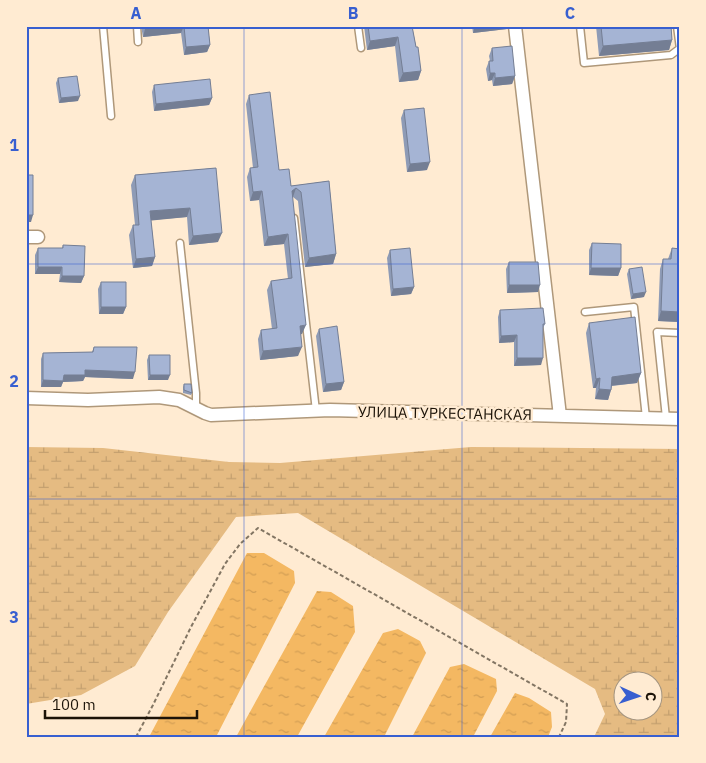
<svg xmlns="http://www.w3.org/2000/svg" width="706" height="763" viewBox="0 0 706 763" font-family="'IBM Plex Sans',sans-serif">
<style>
.wetland{fill:url(#wetland-marsh);fill-rule:evenodd}
.water{fill:url(#water-ripples)}
.lines{fill:none;stroke-linecap:round;stroke-linejoin:round}
.lane-casing{stroke:#af987a;stroke-width:9}
.street-casing{stroke:#af987a;stroke-width:15}
.path{stroke:#827563;stroke-width:2;stroke-dasharray:4 2.5;stroke-linecap:butt}
.lane{stroke:#fff;stroke-width:6}
.street{stroke:#fff;stroke-width:12}
.wall{fill:#8e9bb6}
.shaded-wall{fill:#747e94}
.building{fill:#a5b4d4;stroke:#747e94}
.grid{fill:none;stroke:#385fd0;stroke-width:1;stroke-opacity:0.55}
.labels{text-anchor:middle;dominant-baseline:central;stroke-width:5;stroke-linejoin:round;paint-order:stroke}
.street-label{font-size:15px;fill:#1c1308;stroke:#ffebd2}
.neatline{fill:none;stroke:#385fd0;stroke-width:2}
.grid-label{font-size:16px;text-anchor:middle;font-weight:bold;fill:#385fd0}
</style>
<defs>
<pattern id="wetland-marsh" width="20" height="14" patternUnits="userSpaceOnUse" patternTransform="scale(1.25)"><rect width="20" height="14" fill="#e5bb82"/><path d="M1 5h8M5 5V1M11 12h8M15 12V8" fill="none" stroke="#c4a06f"/></pattern>
<pattern id="water-ripples" width="26" height="14" patternUnits="userSpaceOnUse" patternTransform="scale(1.25)"><rect width="26" height="14" fill="#f4b862"/><path d="M2 4q2-2 4 0t4 0M15 11q2-2 4 0t4 0" fill="none" stroke="#d19d54"/></pattern>
</defs>
<rect width="100%" height="100%" fill="#ffebd2"/>
<path class="wetland" d="M26 447 103 448 229 462 280 463 471 447 680 449V737H594L605 714 595 689 298 513 236 517 168 612 135 666 81 695 26 704ZM624 680H654V710H624Z"/>
<path class="water" d="M247 553H264L294 571 295 583 216 737H149Z
M317 591 331 592 353 606 355 632 297 737H236Z
M398 629 420 641 426 653 384 737H324L383 633Z
M464 664 496 679 497 691 473 737H412L450 667Z
M515 693 529 698 551 712 552 727 548 737H490Z"/>
<g class="lines">
<defs>
<path id="lane" d="M103 26 111 116
M137 26 138 42
M358 26 361 48
M580 26 584 63 671 55 679 49
M677 26 680 49
M294 218 316 411
M180 243 196 393V409
M585 312 634 307 646 418
M666 418 657 332 680 333"/>
<path id="street" d="M515 26 560 416
M26 237H38
M26 398 88 400 159 397 179 400 205 413 211 415 330 410 680 419"/>
</defs>
<use href="#lane" class="lane-casing"/>
<use href="#street" class="street-casing"/>
<path class="path" d="M136 737 153 705 191 627 225 564 240 544 258 528 567 704 566 722 559 737"/>
<use href="#lane" class="lane"/>
<use href="#street" class="street"/>
</g>
<path class="wall" d="M141 26H208L210 45 207 52 184 55 181 33 143 37Z
M364 26H412L421 71 418 80 399 82 395 46 367 50Z
M472 26H508L507 29 473 33Z
M596 26H671L672 40 669 50 599 56Z
M492 48 515 76 512 84 493 86 492 80 488 81 486 69 489 61H490L489 56Z
M58 78 78 101 59 103 56 83Z
M154 85 212 98 209 105 154 111 152 92Z
M249 95 279 170 291 186 329 181 336 254 333 264 305 267 298 201 293 197 292 198 302 334H301L298 356 260 360 258 339 261 330 272 329 267 290 271 281 288 279 284 244 264 246 259 200 250 201 247 177 250 168H253L246 104Z
M404 110 427 170 407 172 401 118Z
M216 168 218 242 189 245 187 217 151 220 155 257 152 266 133 268 129 235 133 225H135L131 185 135 175Z
M592 243 621 268 618 276 589 275V250Z
M63 245 84 276 81 283 59 282 60 274H35V255L38 248H62Z
M672 248 680 249V322L658 321 660 269 663 259H668Z
M390 250 414 287 411 294 391 296 387 258Z
M509 262 538 292 507 293 506 269Z
M629 269 644 297 631 299 627 274Z
M101 282 126 307 123 314H99L98 289Z
M500 310 545 324 543 328 541 365 514 366V342L499 343 498 317Z
M589 323 641 373 637 383 612 386 608 400 595 399 596 388H593L586 333Z
M319 329 344 382 341 390 323 392 316 336Z
M94 347 133 379 85 377 83 381 63 382 61 387H41V359L43 353 92 352Z
M149 355 168 380H148L147 360Z
M184 384 192 393 191 395 183 393V387Z"/>
<path class="shaded-wall" d="M175 26H184L181 33 143 37 145 29Z
M475 26H508L507 29 473 33Z
M398 37 395 46 367 50 370 41Z
M672 40 669 50 599 56 603 46Z
M210 45 207 52 184 55 186 47Z
M421 71 418 80 399 82 403 73Z
M490 73H495L492 80 488 81Z
M515 76 512 84 493 86 495 78Z
M80 96 78 101 59 103 61 98Z
M212 98 209 105 154 111 156 104Z
M430 162 427 170 407 172 410 164Z
M296 188 293 197 288 200 292 191Z
M262 191 259 200 250 201 253 192Z
M190 208 187 217 147 221 150 211Z
M26 215H33L31 222H26Z
M222 233 218 242 189 245 193 236Z
M288 234 284 244 264 246 268 237Z
M336 254 333 264 305 267 309 258Z
M155 257 152 266 133 268 136 259Z
M38 267H62L60 274H35Z
M591 268H621L618 276 589 275Z
M62 276H84L81 283 59 282Z
M509 285H540L538 292 507 293Z
M414 287 411 294 391 296 393 289Z
M646 292 644 297 631 299 633 294Z
M101 307H126L123 314H99Z
M661 311 680 312V322L658 321Z
M306 325 302 334 296 335 300 326Z
M517 335 514 342 499 343 501 336Z
M302 347 298 356 260 360 263 351Z
M517 358H543L541 365 514 366Z
M85 370 135 372 133 379 85 377 83 381 63 382 61 387H41L43 380Z
M641 373 637 383 608 386 612 377Z
M150 375H170L168 380H148Z
M600 378 596 388H593L596 379Z
M344 382 341 390 323 392 326 384Z
M599 389 611 390 608 400 595 399Z"/>
<path class="building" d="M145 26H175L145 29Z
M184 26H208L210 45 186 47Z
M368 26H412L416 47H418L421 71 403 73 398 37 370 41Z
M601 26H671L672 40 603 46Z
M512 46 515 76 495 78V73H490L489 61H493L492 48Z
M77 76 80 96 61 98 58 78Z
M210 79 212 98 156 104 154 85Z
M270 92 279 170 289 169 291 186 329 181 336 254 309 258 301 192 296 188 292 191 306 325 300 326 302 347 263 351 261 330 277 328 271 281 292 278 288 234 268 237 262 191 253 192 250 168 258 167 249 95Z
M424 108 430 162 410 164 404 110Z
M216 168 222 233 193 236 190 208 150 211 155 257 136 259 133 225H139L135 175Z
M26 175H33V215H26Z
M592 243 621 244V268H591Z
M63 245 85 246 84 276H62V267H38V248H63Z
M410 248 414 287 393 289 390 250Z
M672 248 680 249V312L661 311 663 259H671Z
M509 262H538L540 285H509Z
M642 267 646 292 633 294 629 269Z
M101 282H126V307H101Z
M543 308 545 324H543V358H517V335L501 336 500 310Z
M635 317 641 373 612 377 611 390 599 389 600 378 596 379 589 323Z
M337 326 344 382 326 384 319 329Z
M94 347H137L135 372 85 370V375H64L63 381 43 380V353L93 352Z
M149 355H170V375H150Z
M184 384H191L192 393 184 390Z"/>
<path class="grid" d="M244 26V737M462 26V737M26 264H680M26 499H680"/>
<g class="labels">
<g class="street-label">
<text transform="translate(445 413) rotate(1)">УЛИЦА ТУРКЕСТАНСКАЯ</text>
</g>
</g>
<rect width="706" height="763" fill="none" stroke="#ffebd2" stroke-width="55"/>
<g transform="translate(638 696) rotate(93)"><circle r="24" fill="#ffebd2" stroke="#a49581"/>
<path d="M0-4L9 19L0 12L-9 19Z" fill="#385fd0"/>
<text y="-8" font-size="14" font-weight="bold" text-anchor="middle" fill="#1c1308">С</text>
</g>
<path d="M45 710v8h152v-8" fill="none" stroke="#1c1308" stroke-width="2.5"/>
<text x="52" y="710" font-size="15" fill="#1c1308" stroke="#ffebd2" stroke-width="4" paint-order="stroke">100 m</text>
<rect x="28" y="28" width="650" height="708" class="neatline"/>
<g class="grid-label">
<text x="136" y="19">A</text>
<text x="353" y="19">B</text>
<text x="570" y="19">C</text>
<text x="14" y="151">1</text>
<text x="14" y="387">2</text>
<text x="14" y="623">3</text>
</g>
</svg>
